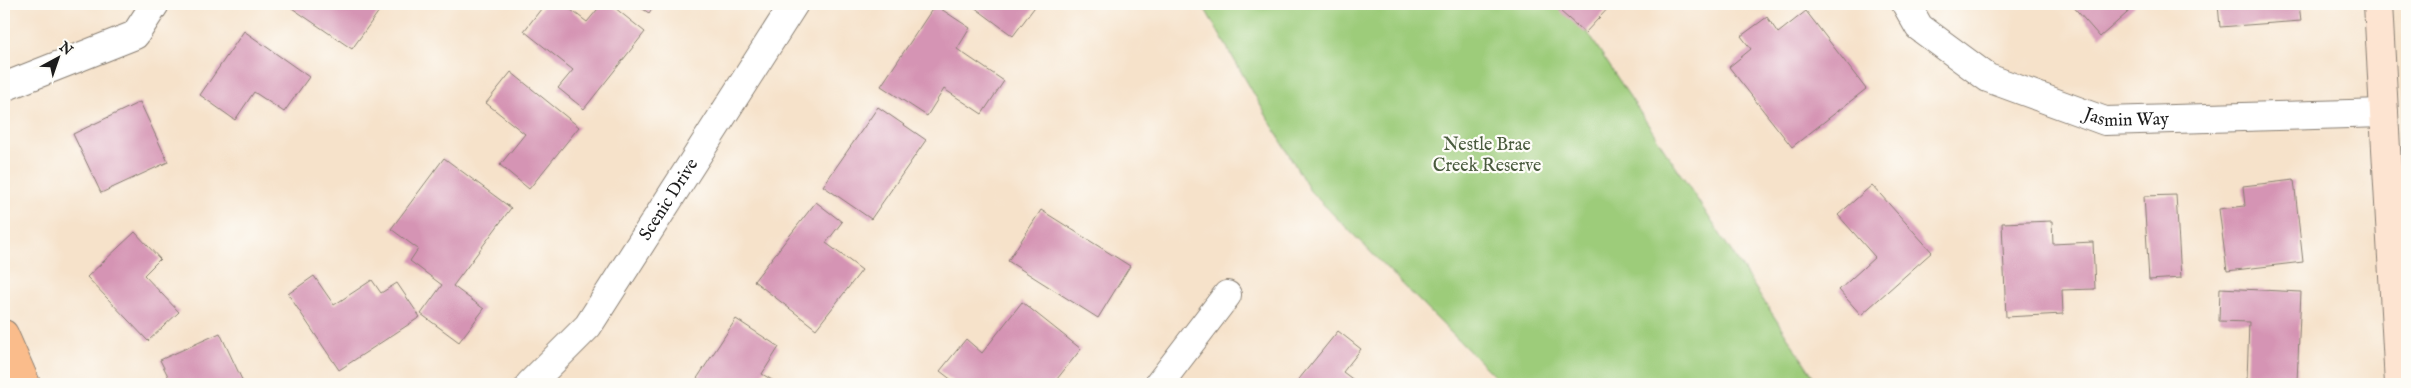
<svg xmlns="http://www.w3.org/2000/svg" width="2411" height="388" viewBox="0 0 2411 388" font-family="'IM FELL English',serif">
<style>
.green{fill:#9dcc7a;stroke:#5c744b}
.building{fill:#d594b4}
.lines{fill:none;stroke-linecap:round;stroke-linejoin:round}
.street-casing{stroke:#897f73;stroke-width:30}
.secondary-casing{stroke:#897f73;stroke-width:30}
.primary-casing{stroke:#897f73;stroke-width:30}
.street{stroke:#fff;stroke-width:28}
.secondary{stroke:#fde4d1;stroke-width:28}
.primary{stroke:#fabc8b;stroke-width:28}
.labels{text-anchor:middle;dominant-baseline:central;stroke-width:4.5;stroke-linejoin:round;paint-order:stroke}
.street-label{font-size:18px;fill:#1c1c1c;stroke:#fdfcf7}
.park-label{font-size:18px;fill:#495a3d;stroke:#fdfcf7}
</style>
<rect width="100%" height="100%" fill="#fdfcf7"/>
<filter id="ink" filterUnits="userSpaceOnUse"><feTurbulence type="fractalNoise" baseFrequency=".02" numOctaves="2"/><feDisplacementMap in="SourceGraphic" scale="10" xChannelSelector="R" yChannelSelector="G"/><feConvolveMatrix kernelMatrix="1 2 1 2 8 2 1 2 1" color-interpolation-filters="sRGB"/></filter>
<filter id="wash" filterUnits="userSpaceOnUse"><feTurbulence type="fractalNoise" baseFrequency=".0096" numOctaves="4" result="noise"/><feDisplacementMap in="SourceGraphic" scale="20" xChannelSelector="R" yChannelSelector="G"/><feGaussianBlur stdDeviation="1.12" result="paint"/><feColorMatrix in="noise" values="0 0 0 0 0 0 0 0 0 0 0 0 0 0 0 0 0 1.4 0 .05"/><feComposite in="paint" operator="in"/></filter>
<g filter="url(#wash)">
<rect width="100%" height="100%" fill="#f6e2ca"/>
<path class="green" d="M1202 4H1569L1817 382 1815 384H1502L1310 191Z"/>
<g id="blocks">
<path class="building" d="M286 4H384L352 49Z
M545 4H563L587 22 602 4H610L645 32 584 109 558 88 573 70 524 31Z
M635 4H655L649 13Z
M970 4H1037L1013 36Z
M1552 4H1604L1607 6 1612 4 1585 33Z
M2071 4H2133L2135 6 2100 37Z
M2218 4H2299L2301 21 2220 27Z
M935 5 970 28 957 49 1004 81 982 114 944 89 927 116 881 86Z
M1806 11 1866 89 1792 147 1729 67 1751 49 1741 36 1767 17 1778 33Z
M244 31 309 77 284 112 254 92 235 120 200 95Z
M511 72 579 127 529 189 500 165 525 134 486 103Z
M140 102 168 162 101 193 73 134Z
M878 107 926 140 871 219 823 186Z
M444 158 511 208 453 286 484 309 459 342 421 314 442 285 410 261 418 249 391 229Z
M2294 180 2303 262 2227 271 2219 209 2245 206 2243 186Z
M1872 185 1932 252 1861 315 1839 290 1875 257 1838 215Z
M2176 195 2181 278 2149 280 2144 196Z
M816 202 842 222 826 243 862 270 816 329 754 281Z
M1041 210 1130 266 1098 318 1008 261Z
M2052 221 2053 244 2093 242 2095 289 2062 290 2063 314 2006 317 2002 223Z
M135 232 160 259 144 275 179 312 148 341 87 277Z
M314 276 334 305 372 280 381 293 397 283 420 317 339 370 288 294Z
M2220 288 2301 292 2297 382 2247 380 2249 322 2219 321Z
M1022 302 1081 349 1053 384H957L940 371 966 339 982 353Z
M736 319 779 347 762 374 779 384 694 383Z
M1338 331 1361 349 1343 372 1359 384H1295Z
M220 333 244 384H172L160 360Z"/>
</g>
</g>
<g filter="url(#ink)">
<use href="#blocks" fill-opacity="0" stroke="#897f73" stroke-width="1"/>
<g class="lines">
<defs>
<g id="street">
<path id="s1" d="M1906 4 1919 27 1988 78 2105 121 2384 113"/>
<path d="M4 87 135 35 155 4"/>
<path id="s2" d="M530 384 588 326 794 4"/>
<path d="M1159 384 1227 295"/>
</g>
<path id="secondary" d="M2378 4 2399 384"/>
<path id="primary" d="M4 334 26 384"/>
</defs>
<use href="#street" class="street-casing"/>
<use href="#secondary" class="secondary-casing"/>
<use href="#primary" class="primary-casing"/>
<use href="#street" class="street"/>
<use href="#secondary" class="secondary"/>
<use href="#primary" class="primary"/>
</g>
</g>
<g class="labels">
<g class="street-label">
<text stroke="none"><textPath href="#s1" startOffset="258">Jasmin Way</textPath></text>
<text stroke="none"><textPath href="#s2" startOffset="232">Scenic Drive</textPath></text>
</g>
<g class="park-label">
<text x="1487" y="145">Nestle Brae<tspan x="1487" dy="21">Creek Reserve</tspan></text>
</g>
</g>
<rect width="2411" height="388" fill="none" stroke="#fdfcf7" stroke-width="20"/>
<g transform="translate(58 58) rotate(40)" stroke="#fdfcf7" stroke-width="4" paint-order="stroke">
<path d="M0-4L9 19L0 12L-9 19Z" fill="#1c1c1c"/>
<text y="-8" font-size="14" font-weight="bold" text-anchor="middle" fill="#1c1c1c">N</text>
</g>
</svg>
